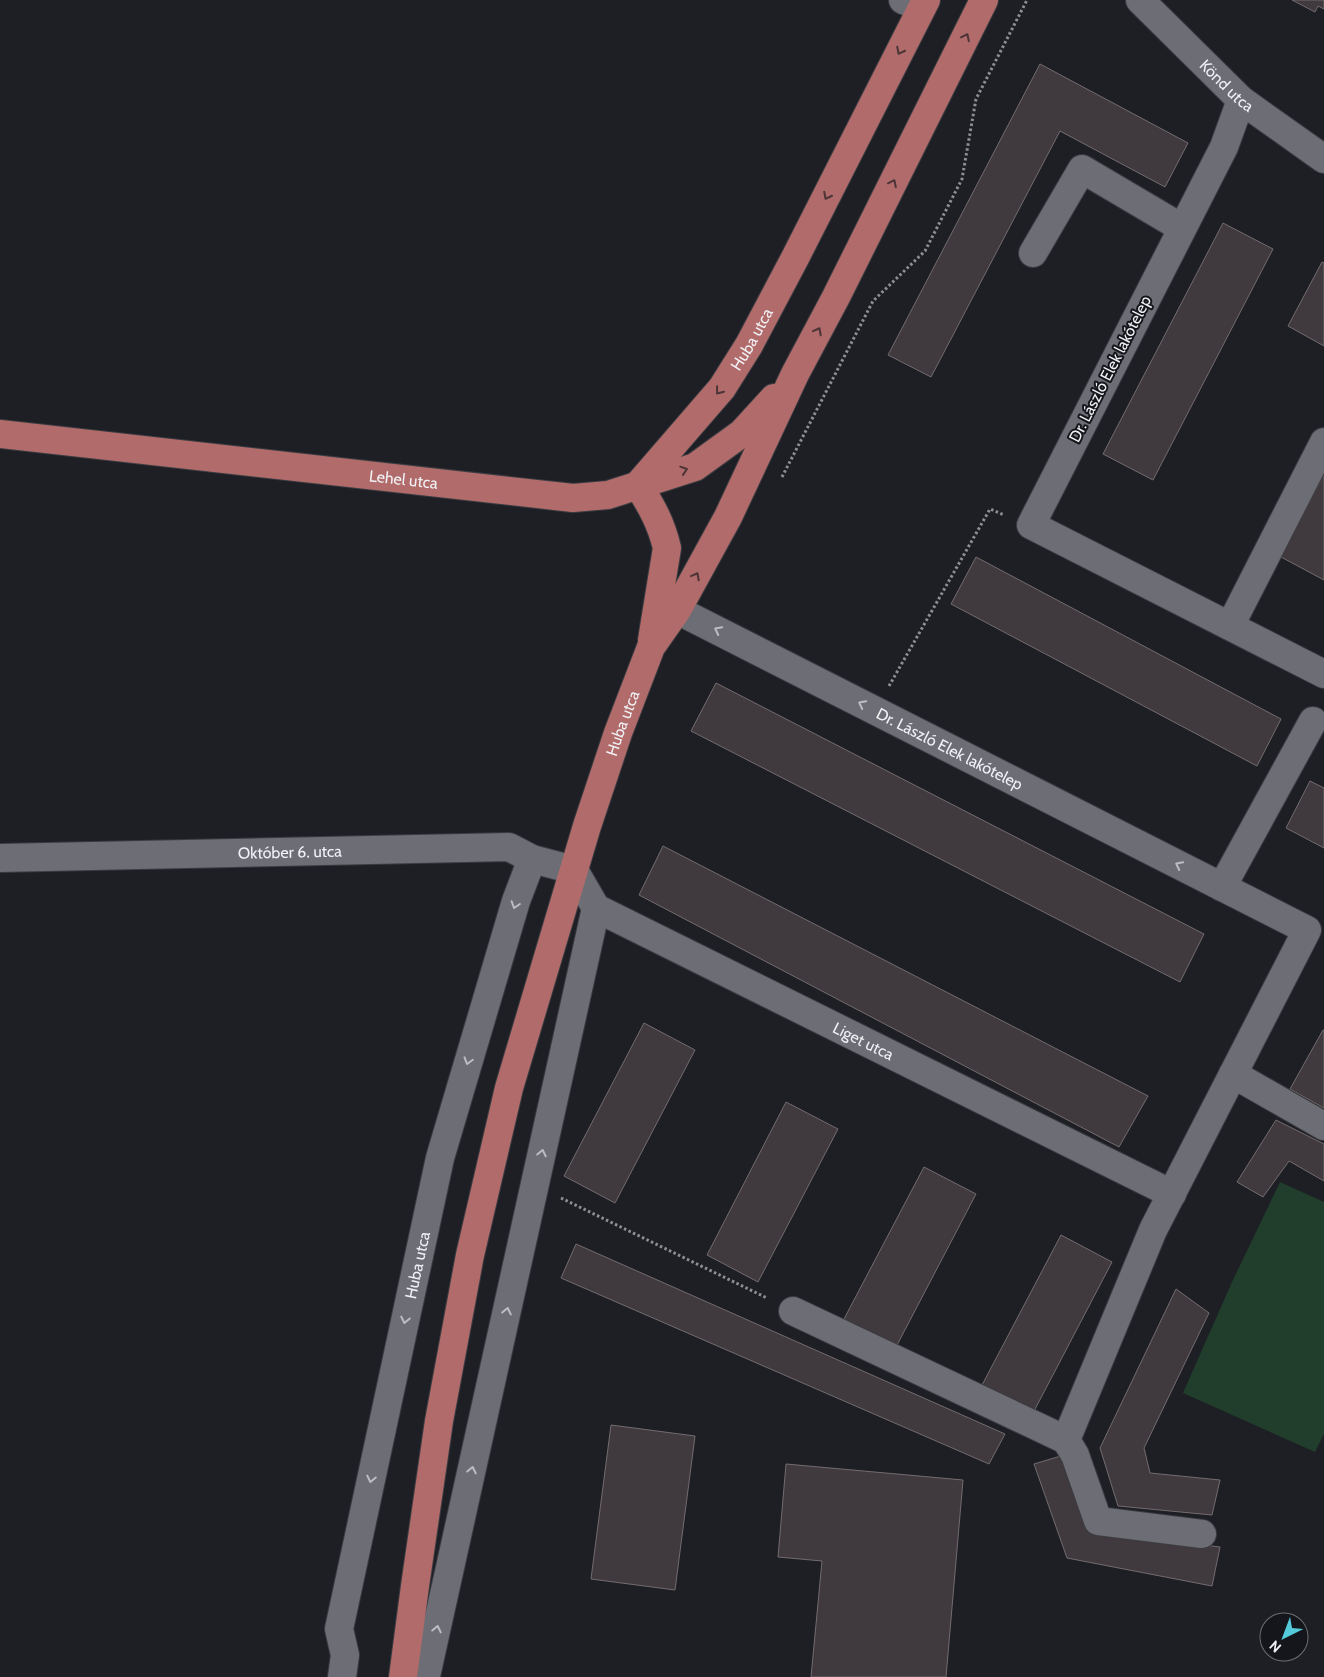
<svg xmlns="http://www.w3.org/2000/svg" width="1324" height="1677" viewBox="0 0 1324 1677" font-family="Cabin,sans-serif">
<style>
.green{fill:#203e2b}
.building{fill:#40393d;stroke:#736c6f}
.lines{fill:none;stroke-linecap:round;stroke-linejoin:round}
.minor-casing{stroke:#3b3c41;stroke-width:30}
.major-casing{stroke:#3b3c41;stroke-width:30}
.path{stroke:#8e8f94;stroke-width:3;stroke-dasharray:2.5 2.5;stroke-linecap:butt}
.minor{stroke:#6d6e75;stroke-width:28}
.major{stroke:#b16b6a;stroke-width:28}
.oneway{stroke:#4c3437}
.oneway2{stroke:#bcbdc2}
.labels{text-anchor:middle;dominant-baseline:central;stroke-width:4;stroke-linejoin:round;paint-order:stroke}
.street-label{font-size:16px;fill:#f0f1f5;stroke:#15161b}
</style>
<rect width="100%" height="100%" fill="#1e1f25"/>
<path class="green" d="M1280 1182 1324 1202V1434L1315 1452 1183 1393 1232 1282Z"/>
<path class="building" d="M1292 0H1324V9L1318 6 1315 12Z
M1040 64 1188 143 1165 187 1060 131 931 377 888 355Z
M1223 223 1273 249 1153 480 1103 454Z
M1322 262 1324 263V346L1288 326Z
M1324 474V580L1281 557Z
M976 557 1281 719 1257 766 951 604Z
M716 683 1204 934 1180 982 691 731Z
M1310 781 1324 788V848L1286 828Z
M663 846 1148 1096 1119 1147 639 895Z
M644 1023 695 1050 615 1203 564 1176Z
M1323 1030H1324V1108L1290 1089Z
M786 1102 838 1129 758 1282 707 1255Z
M1276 1120 1324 1144V1181L1289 1161 1263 1197 1237 1182Z
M924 1167 976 1194 896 1347 844 1319Z
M1061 1235 1112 1262 1032 1415 981 1387Z
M576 1244 1005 1434 989 1464 561 1278Z
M1176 1289 1209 1313 1144 1448 1150 1473 1220 1480 1212 1515 1118 1506 1100 1448Z
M611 1425 695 1436 675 1590 591 1579Z
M1064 1455 1088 1530 1220 1547 1212 1586 1067 1558 1034 1464Z
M786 1464 963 1480 946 1677H811L822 1561 778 1557Z"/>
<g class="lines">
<defs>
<g id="minor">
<path d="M903 0 922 7"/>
<path id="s1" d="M1140 0 1241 100 1324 159"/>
<path d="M1241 100 1224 147 1031 525 1324 674"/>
<path d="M1033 253 1082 169 1182 228"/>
<path id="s2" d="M677 610 1307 930 1153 1230 1066 1440 1075 1455 1098 1521 1202 1534"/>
<path d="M1230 626 1324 442"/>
<path id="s3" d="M0 858 509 847 532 859 574 870 596 908 1172 1194"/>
<path d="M1222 887 1313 721"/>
<path d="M1233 1074 1324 1126"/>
<path d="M793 1311 1066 1440"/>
<path id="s4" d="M342 1677 345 1655 339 1629 440 1158 516 901 532 859"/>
<path d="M423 1677 426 1676 596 908"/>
</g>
<g id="major">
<path id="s5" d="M0 434 573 498 608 495 695 467 742 433 774 398"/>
<path id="s6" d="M639 484 722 388 749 345 795 258 926 0"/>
<path d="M638 485C652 507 661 523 667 548L652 640"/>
<path id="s7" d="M403 1677 415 1586 439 1421 470 1255 509 1088 587 826 618 733 651 647 677 610 728 517 795 374 836 297 984 0"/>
</g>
</defs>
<use href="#minor" class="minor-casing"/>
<use href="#major" class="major-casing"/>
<path class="path" d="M782 477 873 301 925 251 962 179 976 99 1027 0
M889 686 990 509 1004 515
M561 1198 767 1298"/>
<use href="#minor" class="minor"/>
<use href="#major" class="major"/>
</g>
<defs><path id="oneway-chevron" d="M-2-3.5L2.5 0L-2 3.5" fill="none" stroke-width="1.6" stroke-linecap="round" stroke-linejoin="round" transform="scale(1.25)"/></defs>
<g class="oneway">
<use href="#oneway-chevron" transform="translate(966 37) rotate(-64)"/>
<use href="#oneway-chevron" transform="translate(900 51) rotate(117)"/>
<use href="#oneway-chevron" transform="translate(893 183) rotate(-64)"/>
<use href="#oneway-chevron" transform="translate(827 196) rotate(117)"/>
<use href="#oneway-chevron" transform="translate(818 331) rotate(-62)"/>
<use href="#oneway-chevron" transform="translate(719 391) rotate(128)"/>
<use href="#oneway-chevron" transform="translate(684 470) rotate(-18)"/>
<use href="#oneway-chevron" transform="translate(696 576) rotate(-62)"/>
</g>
<g class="oneway2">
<use href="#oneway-chevron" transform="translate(718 630) rotate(-153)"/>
<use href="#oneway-chevron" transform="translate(862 704) rotate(-153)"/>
<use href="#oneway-chevron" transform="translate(1179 865) rotate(-153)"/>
<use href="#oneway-chevron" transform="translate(515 905) rotate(108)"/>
<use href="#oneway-chevron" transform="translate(468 1061) rotate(106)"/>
<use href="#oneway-chevron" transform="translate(542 1153) rotate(-78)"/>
<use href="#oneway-chevron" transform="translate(507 1311) rotate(-78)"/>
<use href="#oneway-chevron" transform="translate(405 1320) rotate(102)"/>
<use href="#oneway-chevron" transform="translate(472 1470) rotate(-78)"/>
<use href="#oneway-chevron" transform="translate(371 1479) rotate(102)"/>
<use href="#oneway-chevron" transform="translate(437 1629) rotate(-78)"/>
</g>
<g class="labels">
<g class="street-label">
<text stroke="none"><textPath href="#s1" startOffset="122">Könd utca</textPath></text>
<text stroke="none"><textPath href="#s6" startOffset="184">Huba utca</textPath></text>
<text transform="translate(1110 369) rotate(-63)">Dr. László Elek lakótelep</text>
<text stroke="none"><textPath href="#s5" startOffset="406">Lehel utca</textPath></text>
<text stroke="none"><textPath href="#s7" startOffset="981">Huba utca</textPath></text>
<text stroke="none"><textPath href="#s2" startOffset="306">Dr. László Elek lakótelep</textPath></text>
<text stroke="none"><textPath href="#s3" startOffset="290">Október 6. utca</textPath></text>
<text stroke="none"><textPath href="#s3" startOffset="921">Liget utca</textPath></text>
<text stroke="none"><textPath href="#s4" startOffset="421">Huba utca</textPath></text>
</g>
</g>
<g transform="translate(1284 1637) rotate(222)"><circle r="24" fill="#15161b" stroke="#6d6e72"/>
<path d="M0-4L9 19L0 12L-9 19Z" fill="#53cbdb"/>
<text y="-8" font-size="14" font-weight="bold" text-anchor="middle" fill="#f0f1f5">N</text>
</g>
</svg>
